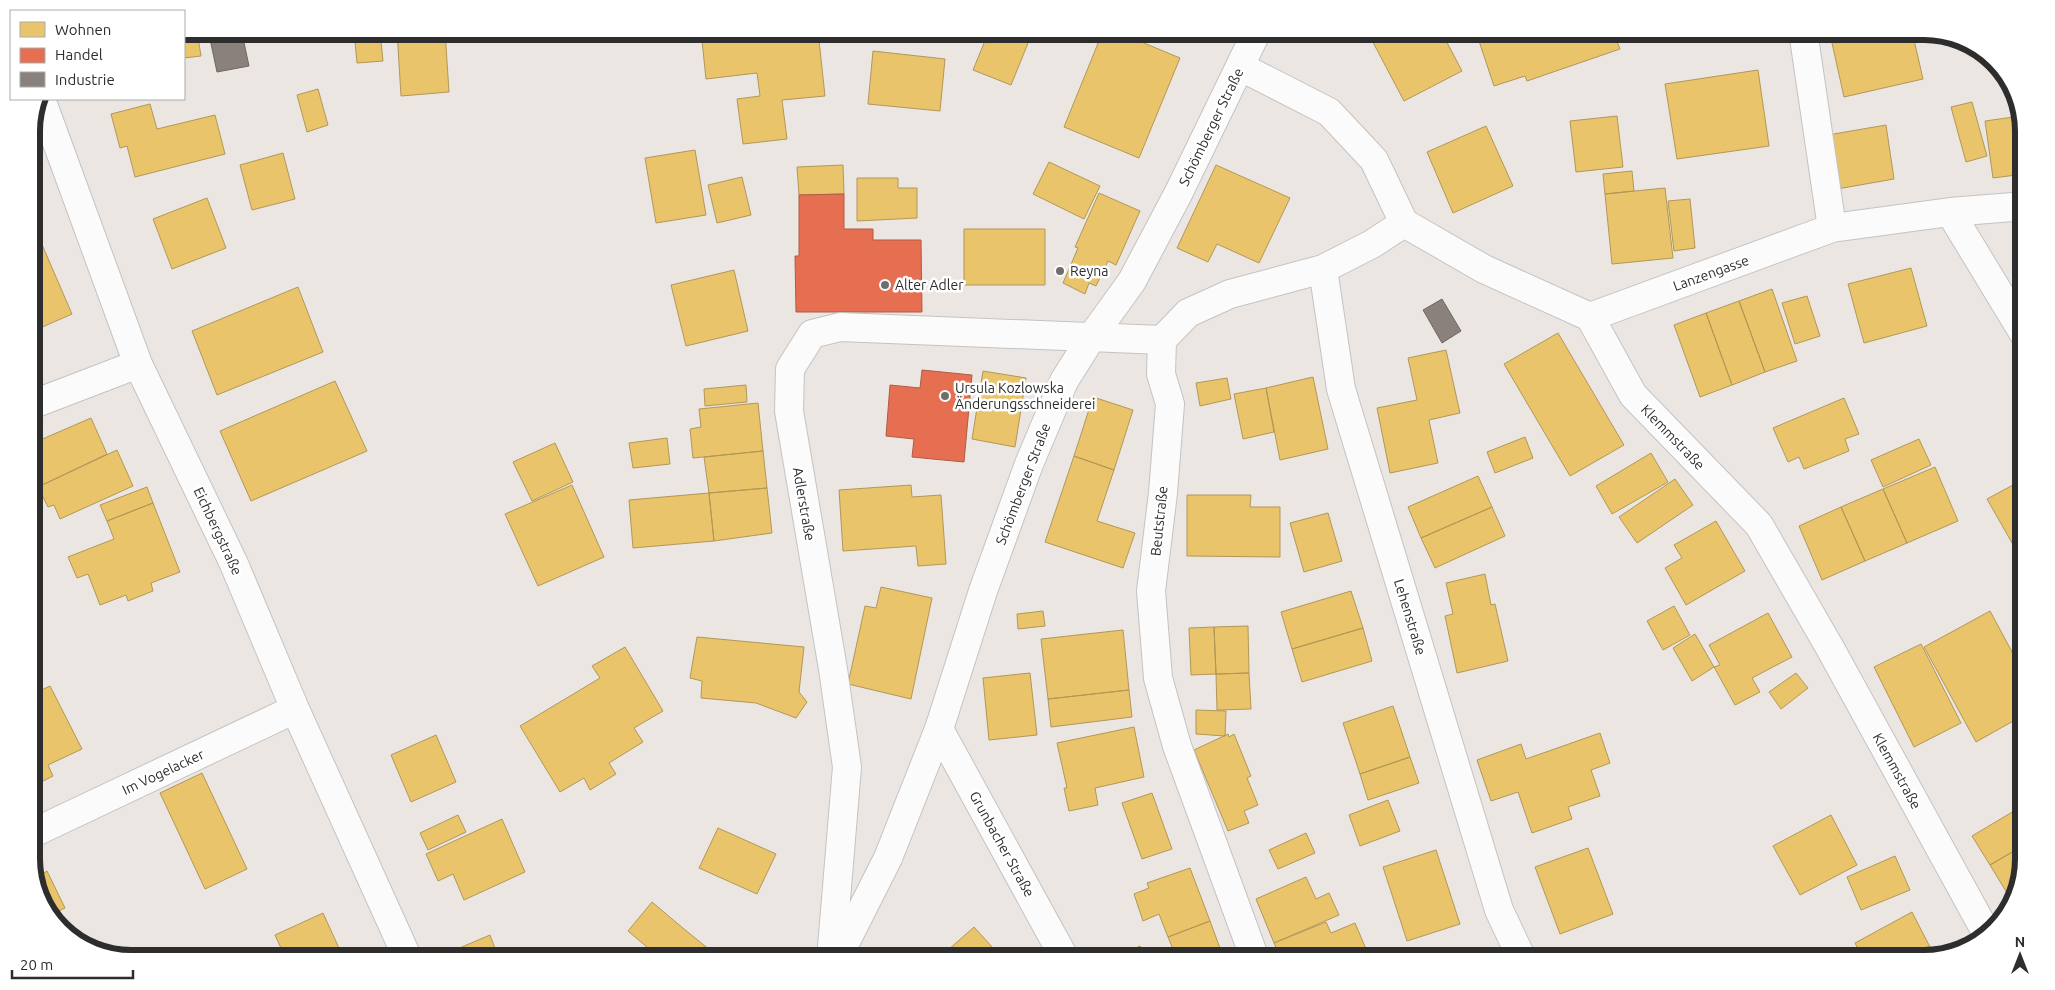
<svg xmlns="http://www.w3.org/2000/svg" width="2055" height="990" viewBox="0 0 2055 990" font-family="Ubuntu,sans-serif">
<style>
.homes{fill:#e9c46a;stroke:#b19758}
.shops{fill:#e76f51;stroke:#af5b46}
.industry{fill:#8a817c;stroke:#6e6864}
.lines{fill:none;stroke-linecap:round;stroke-linejoin:round}
.minor-casing{stroke:#c4c3c4;stroke-width:30}
.secondary-casing{stroke:#c4c3c4;stroke-width:30}
.minor{stroke:#fcfbfb;stroke-width:28}
.secondary{stroke:#fcfbfb;stroke-width:28}
.poi-dot{fill:#706e6c;stroke:#fff;stroke-width:2}
.labels{text-anchor:middle;dominant-baseline:central;stroke-width:5;stroke-linejoin:round;paint-order:stroke}
.street-label{font-size:14px;fill:#2d2d2d;stroke:#fff}
.poi-label{font-size:14px;fill:#2d2d2d;stroke:#fff;text-anchor:start}
.rim{fill:none;stroke:#2d2d2d;stroke-width:6}
</style>
<rect width="100%" height="100%" fill="#ebe6e2"/>
<path class="homes" d="M184 31H197L201 56 184 58Z
M354 31H380L383 61 357 63Z
M397 31H445L449 92 401 96Z
M515 31H614V36H515Z
M701 31H818L825 96 782 100 787 139 743 144 737 99 760 96 757 73 706 79Z
M989 31H1033L1011 85 973 70Z
M1103 31H1115L1180 58 1139 158 1064 127Z
M1367 31H1441L1462 71 1404 101Z
M1496 31H1613L1620 49 1527 81 1525 76 1494 86 1478 38Z
M1840 31H1912L1923 79 1844 97 1830 34Z
M873 51 945 59 940 111 868 104Z
M1758 70 1769 146 1677 159 1665 84Z
M318 89 328 125 307 132 297 95Z
M1972 102 1987 156 1966 162 1951 107Z
M150 104 157 129 215 115 225 154 135 177 127 146 120 148 111 114Z
M1617 116 1623 167 1576 172 1570 121Z
M2021 116 2024 125V174L1993 178 1985 121Z
M1886 125 1894 179 1837 189 1828 135Z
M1486 126 1513 186 1453 213 1427 152Z
M695 150 706 215 656 223 645 158Z
M283 153 295 199 252 210 240 165Z
M1049 162 1100 186 1084 219 1033 194Z
M843 165 844 194 799 195 797 167Z
M1216 165 1290 198 1259 263 1217 244 1208 262 1177 248Z
M1632 171 1634 191 1605 194 1603 174Z
M742 177 751 215 717 223 708 185Z
M857 178H898V188H917V218L857 221Z
M1665 188 1673 258 1612 264 1605 194Z
M31 193 37 206 31 209Z
M1099 193 1140 211 1116 265 1108 261 1096 286 1089 283 1085 294 1063 283 1078 248 1075 247Z
M207 198 226 248 172 269 153 219Z
M1690 199 1695 248 1674 251 1668 201Z
M964 229H1045V285H964Z
M37 233 72 314 31 332V235Z
M1911 268 1927 326 1864 343 1848 284Z
M734 270 748 331 686 346 671 285Z
M298 287 323 352 217 395 192 331Z
M1772 289 1797 361 1765 372 1739 301Z
M1807 296 1820 336 1795 344 1782 303Z
M1739 301 1765 372 1732 385 1706 313Z
M1706 313 1732 385 1700 397 1674 325Z
M1558 333 1624 445 1570 476 1504 364Z
M1446 350 1460 413 1429 420 1438 463 1390 473 1377 408 1417 400 1408 358Z
M983 371 1026 378 1015 447 972 439Z
M1313 377 1328 449 1280 460 1266 388Z
M1227 378 1231 399 1200 406 1196 383Z
M335 381 367 451 251 501 220 431Z
M746 385 747 402 705 406 704 389Z
M1266 388 1274 432 1243 439 1234 394Z
M1093 397 1133 410 1114 470 1074 456Z
M1844 398 1859 434 1845 439 1849 451 1804 469 1799 457 1788 462 1773 428Z
M758 403 763 451 693 458 690 429 701 427 699 409Z
M91 418 107 454 38 487 31 471V444Z
M1525 437 1533 458 1495 473 1487 452Z
M667 438 670 464 633 468 629 443Z
M1919 439 1931 465 1883 487 1871 460Z
M555 443 573 482 532 501 513 462Z
M117 450 133 486 60 519 54 505 48 507 38 487Z
M763 451 767 488 709 493 704 457Z
M1651 453 1668 482 1612 514 1596 486Z
M1074 456 1114 470 1097 521 1135 533 1123 568 1045 542Z
M1935 467 1958 521 1907 543 1883 489Z
M1478 476 1492 507 1421 538 1408 507Z
M1675 479 1693 505 1637 543 1619 517Z
M2024 479V555L2020 557 1987 499Z
M572 485 604 557 538 586 505 514Z
M911 485 912 497 941 495 946 564 918 566 916 546 843 551 839 490Z
M147 487 153 503 107 521 100 505Z
M767 488 772 533 714 541 709 493Z
M1883 489 1907 543 1865 561 1841 507Z
M709 493 714 541 633 548 629 500Z
M1187 495H1251L1250 507H1280V557L1187 556Z
M153 503 180 572 151 583 153 591 128 601 126 595 100 605 88 574 77 578 68 557 114 539 107 521Z
M1492 507 1505 536 1435 568 1421 538Z
M1841 507 1865 561 1822 580 1799 526Z
M1328 513 1342 561 1304 572 1290 523Z
M1716 521 1745 571 1686 605 1665 568 1682 558 1674 545Z
M1485 574 1491 605 1495 604 1508 661 1457 673 1445 616 1453 614 1446 583Z
M881 587 932 598 911 699 848 684 865 606 876 608Z
M1351 591 1363 628 1292 649 1281 612Z
M1674 606 1690 635 1663 650 1647 621Z
M1043 611 1045 626 1018 629 1017 614Z
M1990 611 2024 674V715L1976 742 1924 647Z
M1768 613 1792 657 1752 678 1760 692 1735 705 1714 667 1720 665 1709 645Z
M1248 626 1249 673 1216 674 1214 627Z
M1214 627 1216 674 1191 675 1189 628Z
M1363 628 1372 661 1302 682 1292 649Z
M1123 630 1129 690 1048 699 1041 639Z
M1695 634 1714 667 1692 681 1673 648Z
M697 637 804 647 799 692 807 702 796 718 756 703 701 698 702 681 690 678Z
M1921 644 1961 723 1914 747 1874 667Z
M625 647 663 711 634 728 643 742 609 763 616 774 590 790 584 778 560 792 520 726 600 678 592 666Z
M1030 673 1037 735 989 740 983 678Z
M1249 673 1251 709 1217 710 1216 674Z
M1796 673 1808 688 1781 709 1769 692Z
M50 686 82 749 48 765 53 776 31 787V695Z
M1129 690 1132 717 1051 727 1048 699Z
M1393 706 1410 757 1360 774 1343 723Z
M1196 710 1226 711 1225 736 1196 734Z
M1134 727 1144 777 1095 788 1098 805 1069 811 1064 788H1067L1057 743Z
M1600 733 1610 763 1591 770 1600 796 1568 807 1572 819 1532 833 1518 792 1491 801 1477 760 1521 744 1526 759Z
M1228 734 1229 737 1234 734 1251 776 1247 778 1258 805 1244 811 1249 823 1228 831 1194 750Z
M436 735 456 782 411 802 391 755Z
M1410 757 1419 783 1368 800 1360 774Z
M202 773 247 869 205 889 160 793Z
M1152 793 1172 849 1142 859 1122 803Z
M1388 800 1400 831 1360 846 1349 815Z
M2024 805V845L1990 865 1972 836Z
M458 815 466 832 428 850 420 833Z
M1831 815 1857 865 1800 895 1773 846Z
M502 819 525 872 464 900 453 874 438 881 426 854Z
M718 828 776 854 757 894 699 868Z
M1306 833 1315 853 1278 869 1269 850Z
M2024 845V859L2013 903 1990 865Z
M1588 848 1613 914 1560 934 1535 867Z
M1436 850 1460 924 1407 941 1383 867Z
M1895 856 1910 890 1861 910 1847 877Z
M1190 868 1210 921 1168 937 1159 914 1143 921 1134 894 1149 888 1147 883Z
M47 871 65 908 53 914 36 878Z
M1306 877 1316 899 1329 893 1339 915 1274 943 1256 899Z
M43 898 54 920 48 915Z
M652 902 684 929 721 959H661L628 931Z
M1912 912 1931 949 1913 959H1863L1855 943Z
M323 913 344 959H286L275 935Z
M1210 921 1224 959H1177L1168 937Z
M1326 922 1331 933 1355 923 1369 956 1363 959H1281L1274 943Z
M974 927 1003 959H940L939 958Z
M490 935 499 959H453L450 952Z
M1140 946 1146 959H1113Z
M1597 948 1602 959H1575Z
M1931 949 1935 956 1924 959H1913Z"/>
<path class="shops" d="M844 194V229H873V240H921L922 312H796L795 256H799V195Z
M922 370 972 375 964 462 912 457 914 439 886 436 890 385 920 388Z"/>
<path class="industry" d="M242 33 249 66 217 72 210 39Z
M1442 299 1461 331 1442 343 1423 310Z"/>
<g class="lines">
<defs>
<path id="minor" d="M1803 31 1832 228
M1241 67 1329 112 1374 160 1404 223 1484 269 1590 317 1633 395 1759 525 1830 648 1987 934
M41 99 138 364 234 564 295 709 408 959
M1950 212 2024 334
M1323 269 1341 389 1499 910 1522 959
M1590 317 1832 228 1950 212 2013 207 2024 208
M31 405 138 364
M939 729 1065 959
M31 834 295 709
M831 959 847 767 833 669 789 411 790 369 812 334 840 327 1162 340
M1255 959 1177 746 1158 678 1151 591 1163 493 1170 404 1161 374 1162 340 1188 313 1230 294 1323 269 1372 244 1404 223"/>
<path id="secondary" d="M837 959 888 858 939 729 983 591 1029 464 1064 381 1091 338 1132 281 1178 194 1257 31"/>
</defs>
<use href="#minor" class="minor-casing"/>
<use href="#secondary" class="secondary-casing"/>
<use href="#minor" class="minor"/>
<use href="#secondary" class="secondary"/>
</g>
<g class="poi-dot">
<circle cx="1060" cy="271" r="5"/>
<circle cx="885" cy="285" r="5"/>
<circle cx="945" cy="396" r="5"/>
</g>
<g class="labels">
<g class="street-label">
<text transform="translate(1211 127) rotate(-64)">Schömberger Straße</text>
<text transform="translate(1711 273) rotate(-20)">Lanzengasse</text>
<text transform="translate(1673 437) rotate(46)">Klemmstraße</text>
<text transform="translate(1023 484) rotate(-69)">Schömberger Straße</text>
<text transform="translate(804 504) rotate(80)">Adlerstraße</text>
<text transform="translate(1159 521) rotate(-84)">Beutstraße</text>
<text transform="translate(218 531) rotate(65)">Eichbergstraße</text>
<text transform="translate(1410 617) rotate(73)">Lehenstraße</text>
<text transform="translate(1897 771) rotate(61)">Klemmstraße</text>
<text transform="translate(163 772) rotate(-25)">Im Vogelacker</text>
<text transform="translate(1002 844) rotate(61)">Grunbacher Straße</text>
</g>
<g class="poi-label">
<text x="1070" y="271">Reyna</text>
<text x="895" y="285">Alter Adler</text>
<text x="955" y="388">Ursula Kozlowska<tspan x="955" dy="16">Änderungsschneiderei</tspan></text>
</g>
</g>
<path d="M0 0H2055V990H0ZM131 40H1924A91 91 0 0 1 2015 131V859A91 91 0 0 1 1924 950H131A91 91 0 0 1 40 859V131A91 91 0 0 1 131 40Z" fill="#fff" fill-rule="evenodd"/>
<path class="rim" d="M131 40H1924A91 91 0 0 1 2015 131V859A91 91 0 0 1 1924 950H131A91 91 0 0 1 40 859V131A91 91 0 0 1 131 40Z"/>
<rect x="10" y="10" width="175" height="90" fill="#ffffff" stroke="#ababab"/>
<rect x="20" y="22" width="25" height="15" fill="#e9c46a" stroke="#ababab"/>
<text x="55" y="35" font-size="15" fill="#2d2d2d">Wohnen</text>
<rect x="20" y="48" width="25" height="15" fill="#e76f51" stroke="#ababab"/>
<text x="55" y="60" font-size="15" fill="#2d2d2d">Handel</text>
<rect x="20" y="72" width="25" height="15" fill="#8a817c" stroke="#ababab"/>
<text x="55" y="85" font-size="15" fill="#2d2d2d">Industrie</text>
<g transform="translate(2020 955)" stroke="#ffffff" stroke-width="4" paint-order="stroke">
<path d="M0-4L9 19L0 12L-9 19Z" fill="#2d2d2d"/>
<text y="-8" font-size="14" font-weight="bold" text-anchor="middle" fill="#2d2d2d">N</text>
</g>
<path d="M12 970v8h121v-8" fill="none" stroke="#2d2d2d" stroke-width="2.5"/>
<text x="20" y="970" font-size="15" fill="#2d2d2d" stroke="#ffffff" stroke-width="4" paint-order="stroke">20 m</text>
</svg>
